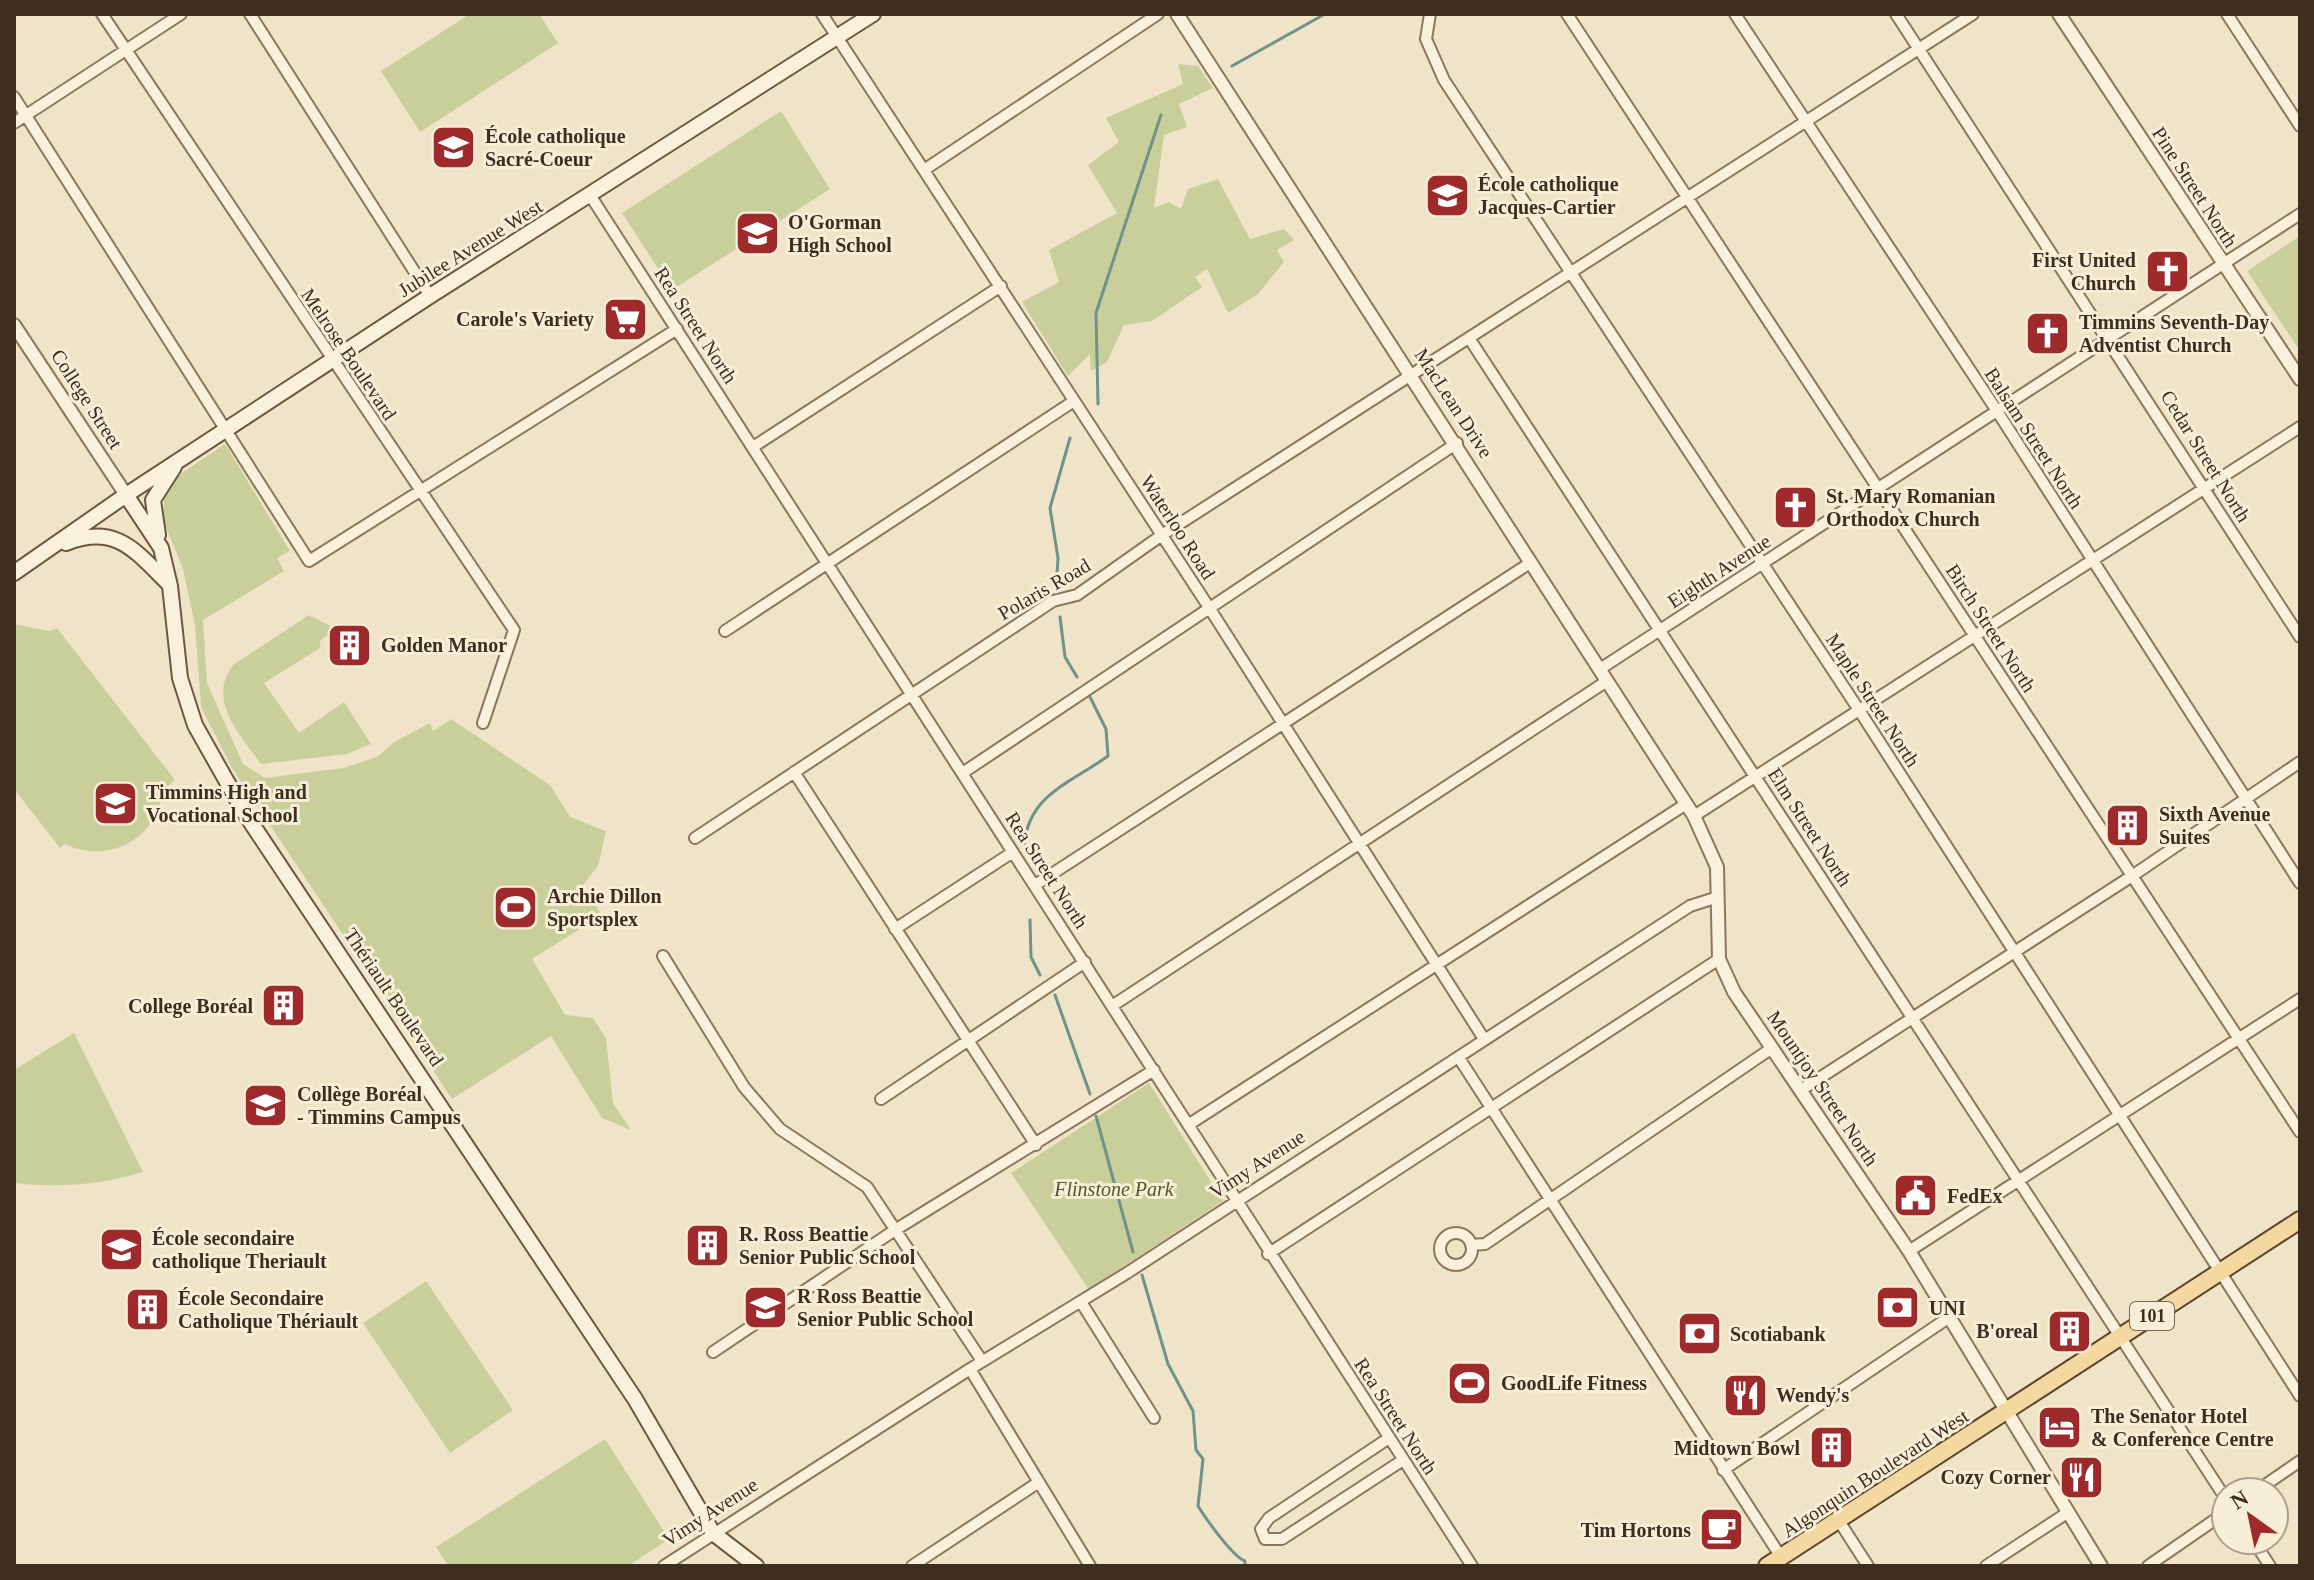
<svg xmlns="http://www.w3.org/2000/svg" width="2314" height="1580" viewBox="0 0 2314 1580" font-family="'Times New Roman',serif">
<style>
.green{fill:#c9cf9b}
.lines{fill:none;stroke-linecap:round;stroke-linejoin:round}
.stream{stroke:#6f938a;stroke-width:3}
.minor-casing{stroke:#8d765c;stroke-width:14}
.tertiary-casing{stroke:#8d765c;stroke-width:16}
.secondary-casing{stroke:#6f573f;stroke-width:18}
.primary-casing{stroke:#5b4430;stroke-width:20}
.minor{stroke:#faf1dc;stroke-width:10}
.tertiary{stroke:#faf1dc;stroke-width:12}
.secondary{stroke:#faf1dc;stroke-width:14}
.primary{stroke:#f3d9a0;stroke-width:16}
.labels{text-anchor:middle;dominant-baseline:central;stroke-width:6;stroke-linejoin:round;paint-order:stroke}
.shield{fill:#f7eed8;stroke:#756857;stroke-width:2}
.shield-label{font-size:18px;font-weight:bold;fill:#3d2e20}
.poi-label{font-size:20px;font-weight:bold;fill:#3d2e20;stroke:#f7eed8;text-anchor:start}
.street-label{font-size:20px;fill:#3d2e20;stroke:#f7eed8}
.park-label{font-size:20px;font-style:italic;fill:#4d5a26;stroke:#f7eed8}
</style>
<rect width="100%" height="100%" fill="#f0e4c8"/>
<path class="green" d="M470 14H539L558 43 420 132 381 71Z
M1178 64 1198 66 1213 88 1179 104 1187 127 1164 135 1154 208 1169 202 1181 209 1188 189 1218 179 1250 239 1284 229 1294 240 1277 250 1284 262 1258 294 1228 313 1207 269 1195 277 1202 287 1152 321 1124 325 1107 362 1091 371 1090 354 1068 376 1022 302 1059 282 1049 250 1117 213 1088 165 1119 142 1106 118 1183 84Z
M781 111 830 189 672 290 622 213Z
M2300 236V351L2247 271Z
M225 444 290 551 277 558 284 571 203 620 207 683 243 764 265 778 343 768 377 757 394 742 430 723 433 731 451 719 550 785 570 817 606 831 598 866 582 886 600 912 585 926 532 959 565 1015 593 1018 606 1038 613 1103 631 1130 602 1118 551 1036 452 1099 232 768 201 707 195 625 183 569 164 522V495L179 475Z
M309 615 336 629 320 641V648L264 683 299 733 344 702 371 744 347 754 261 764C241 736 206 700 233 665Z
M14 624 49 631 57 628 175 780C161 790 163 798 157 812 141 848 98 861 65 844L60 848 14 789Z
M74 1033 143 1172C99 1185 60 1188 14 1183V1070Z
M1149 1083 1223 1201 1089 1290 1011 1173Z
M426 1281 513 1410 450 1453 363 1323Z
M605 1439 669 1539 628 1566H448L436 1547Z"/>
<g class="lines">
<path class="stream" d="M1232 66 1325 14
M1098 404 1096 313 1161 115
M1056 590 1058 558 1050 508 1070 438
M1060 617 1065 657 1077 677
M1024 844C1030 793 1071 783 1108 756L1106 729 1090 697
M1030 920 1031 957 1040 975
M1055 995 1090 1094
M1096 1116 1133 1252
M1142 1275 1168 1364 1193 1411 1196 1450 1203 1459 1198 1506C1206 1519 1233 1557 1245 1561V1566"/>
<defs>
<path id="minor" d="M102 14 514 630 483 723
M250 14 430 296
M822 14 1210 609 1484 1039
M1430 14 1426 39 1444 80 1859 710 2300 1396
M1567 14 2300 1132
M1735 14 1997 411 2300 883
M1896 14 2300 637
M2227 14 2300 126
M14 97 309 561 677 329
M14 123 181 14
M924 170 1158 14
M590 195 1472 1566
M1469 338 2226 1499
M753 447 1001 286
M725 631 1074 401
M1600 669 2300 214
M794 772 1036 1145
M964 772 1457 443
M1694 816 2300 427
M695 838 1053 601 1077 595 1162 535 1973 14
M1035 885 1530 563
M895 929 1013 852
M663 956 744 1087 780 1129 867 1187 982 1361
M1112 1006 1607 681
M1459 1058 1781 1557
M1801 1090 2132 876 2300 762
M881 1099 1085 962
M1188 1125 1686 804
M1440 1249a16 16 0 1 1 32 0a16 16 0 1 1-32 0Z
M1471 1245 1485 1244 1772 1048
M1909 1251 2300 999
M1268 1254 1719 959
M1081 1302 1154 1418
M713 1352 895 1230 1154 1070
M970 1369 1090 1566
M1389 1438 1269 1518 1261 1529 1265 1539H1282L1403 1460
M1723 1470 1951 1316
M2255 1492 2300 1461
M1839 1521 1868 1566
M2253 1540 2270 1566
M664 1566 970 1369 1127 1273 1690 906 1718 897
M912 1566 1039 1482
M1986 1566 2067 1513
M2148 1566 2226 1512"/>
<path id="tertiary" d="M1177 14 1694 816 1717 867 1719 959 1734 992 1909 1251 2101 1566
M2059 14 2300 379
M14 325 126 495"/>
<path id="secondary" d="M126 495 161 548 170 586 180 678 195 725 244 812 635 1399 713 1533 756 1566
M158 535 153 500 174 467
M66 543C117 523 136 552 170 585
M14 573 126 495 430 296 873 14"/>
<path id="primary" d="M1767 1566 2300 1220"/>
</defs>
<use href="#minor" class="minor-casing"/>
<use href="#tertiary" class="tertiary-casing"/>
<use href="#secondary" class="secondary-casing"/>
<use href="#primary" class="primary-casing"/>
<use href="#minor" class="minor"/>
<use href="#tertiary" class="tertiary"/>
<use href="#secondary" class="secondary"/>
<use href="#primary" class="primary"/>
</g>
<defs>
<symbol id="school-square" viewBox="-11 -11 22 22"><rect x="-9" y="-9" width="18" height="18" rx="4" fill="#9e2a2b" stroke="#f7eed8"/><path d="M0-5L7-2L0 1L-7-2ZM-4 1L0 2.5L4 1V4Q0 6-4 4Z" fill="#fff"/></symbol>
<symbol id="church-square" viewBox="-11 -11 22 22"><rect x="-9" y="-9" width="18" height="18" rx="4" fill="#9e2a2b" stroke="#f7eed8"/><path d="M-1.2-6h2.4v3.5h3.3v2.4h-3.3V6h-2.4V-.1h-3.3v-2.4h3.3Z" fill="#fff"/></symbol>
<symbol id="supermarket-square" viewBox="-11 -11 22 22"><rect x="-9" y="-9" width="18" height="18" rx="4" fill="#9e2a2b" stroke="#f7eed8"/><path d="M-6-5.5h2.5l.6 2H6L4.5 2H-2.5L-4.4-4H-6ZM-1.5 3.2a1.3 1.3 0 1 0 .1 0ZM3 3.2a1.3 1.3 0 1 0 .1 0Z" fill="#fff"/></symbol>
<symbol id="building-square" viewBox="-11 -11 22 22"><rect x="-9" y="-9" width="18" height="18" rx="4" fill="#9e2a2b" stroke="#f7eed8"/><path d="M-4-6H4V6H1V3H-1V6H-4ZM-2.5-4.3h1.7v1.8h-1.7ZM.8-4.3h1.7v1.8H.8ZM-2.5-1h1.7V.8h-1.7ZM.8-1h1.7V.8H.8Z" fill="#fff"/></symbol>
<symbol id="stadium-square" viewBox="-11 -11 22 22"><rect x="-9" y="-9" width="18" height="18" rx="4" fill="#9e2a2b" stroke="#f7eed8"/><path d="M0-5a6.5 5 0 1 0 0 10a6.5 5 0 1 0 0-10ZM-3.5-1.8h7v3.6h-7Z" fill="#fff"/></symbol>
<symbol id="university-square" viewBox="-11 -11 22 22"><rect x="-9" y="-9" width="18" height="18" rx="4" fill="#9e2a2b" stroke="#f7eed8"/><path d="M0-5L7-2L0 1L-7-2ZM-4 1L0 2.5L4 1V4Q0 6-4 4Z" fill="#fff"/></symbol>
<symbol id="civic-square" viewBox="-11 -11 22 22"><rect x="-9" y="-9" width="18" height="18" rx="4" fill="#9e2a2b" stroke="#f7eed8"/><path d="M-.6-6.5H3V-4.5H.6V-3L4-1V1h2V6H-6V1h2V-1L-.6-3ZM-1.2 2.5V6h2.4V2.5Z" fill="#fff"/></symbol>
<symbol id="bank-square" viewBox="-11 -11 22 22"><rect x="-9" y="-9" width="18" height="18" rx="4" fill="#9e2a2b" stroke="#f7eed8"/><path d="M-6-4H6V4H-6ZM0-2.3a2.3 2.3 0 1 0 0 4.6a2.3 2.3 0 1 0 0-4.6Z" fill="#fff"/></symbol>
<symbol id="restaurant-square" viewBox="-11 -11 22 22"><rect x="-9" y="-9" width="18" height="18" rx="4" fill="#9e2a2b" stroke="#f7eed8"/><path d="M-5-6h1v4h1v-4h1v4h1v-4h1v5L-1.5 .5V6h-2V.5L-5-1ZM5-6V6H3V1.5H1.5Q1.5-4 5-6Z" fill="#fff"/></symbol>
<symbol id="hotel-square" viewBox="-11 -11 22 22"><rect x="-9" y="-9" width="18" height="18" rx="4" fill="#9e2a2b" stroke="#f7eed8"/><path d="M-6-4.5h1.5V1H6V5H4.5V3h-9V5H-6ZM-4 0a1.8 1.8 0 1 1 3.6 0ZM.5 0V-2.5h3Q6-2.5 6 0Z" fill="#fff"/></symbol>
<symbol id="cafe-square" viewBox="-11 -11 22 22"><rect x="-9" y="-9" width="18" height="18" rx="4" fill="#9e2a2b" stroke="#f7eed8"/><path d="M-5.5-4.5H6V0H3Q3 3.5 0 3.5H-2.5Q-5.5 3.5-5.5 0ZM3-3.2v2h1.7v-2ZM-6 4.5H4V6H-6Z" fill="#fff"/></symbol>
</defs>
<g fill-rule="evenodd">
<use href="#school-square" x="428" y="122" width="51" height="51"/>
<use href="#school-square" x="1422" y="170" width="51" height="51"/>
<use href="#school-square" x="732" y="208" width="51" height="51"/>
<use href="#church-square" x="2142" y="246" width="51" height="51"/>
<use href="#supermarket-square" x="600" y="294" width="51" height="51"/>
<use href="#church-square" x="2022" y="308" width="51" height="51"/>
<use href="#church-square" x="1770" y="482" width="51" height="51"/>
<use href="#building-square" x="324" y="620" width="51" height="51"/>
<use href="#school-square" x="90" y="778" width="51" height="51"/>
<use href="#building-square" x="2102" y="800" width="51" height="51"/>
<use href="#stadium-square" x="490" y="882" width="51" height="51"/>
<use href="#building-square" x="258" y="980" width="51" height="51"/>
<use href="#university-square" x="240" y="1080" width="51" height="51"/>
<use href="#civic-square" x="1890" y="1170" width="51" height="51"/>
<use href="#building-square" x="682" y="1220" width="51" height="51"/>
<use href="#school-square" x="96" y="1224" width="51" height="51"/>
<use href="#school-square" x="740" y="1282" width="51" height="51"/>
<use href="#bank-square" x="1872" y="1282" width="51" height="51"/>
<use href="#building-square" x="122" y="1284" width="51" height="51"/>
<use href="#building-square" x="2044" y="1306" width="51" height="51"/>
<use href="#bank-square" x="1674" y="1308" width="51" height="51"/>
<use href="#stadium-square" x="1444" y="1358" width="51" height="51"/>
<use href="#restaurant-square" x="1720" y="1370" width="51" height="51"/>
<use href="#hotel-square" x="2034" y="1402" width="51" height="51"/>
<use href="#building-square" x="1806" y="1422" width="51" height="51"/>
<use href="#restaurant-square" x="2056" y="1452" width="51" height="51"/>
<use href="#cafe-square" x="1696" y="1504" width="51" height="51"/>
</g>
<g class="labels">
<rect class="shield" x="2130" y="1302" width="44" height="28" rx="6"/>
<g class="shield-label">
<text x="2152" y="1316">101</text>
</g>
<g class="poi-label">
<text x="485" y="136">École catholique<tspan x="485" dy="23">Sacré-Coeur</tspan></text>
<text x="1478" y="184">École catholique<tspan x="1478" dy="23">Jacques-Cartier</tspan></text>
<text x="788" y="222">O'Gorman<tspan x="788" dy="23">High School</tspan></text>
<text x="2136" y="260" text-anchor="end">First United<tspan x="2136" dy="23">Church</tspan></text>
<text x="594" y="319" text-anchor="end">Carole's Variety</text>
<text x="2079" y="322">Timmins Seventh-Day<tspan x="2079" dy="23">Adventist Church</tspan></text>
<text x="1826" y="496">St. Mary Romanian<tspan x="1826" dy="23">Orthodox Church</tspan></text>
<text x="381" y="645">Golden Manor</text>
<text x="146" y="792">Timmins High and<tspan x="146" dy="23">Vocational School</tspan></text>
<text x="2159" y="814">Sixth Avenue<tspan x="2159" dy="23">Suites</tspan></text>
<text x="547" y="896">Archie Dillon<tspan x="547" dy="23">Sportsplex</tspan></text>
<text x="253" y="1006" text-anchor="end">College Boréal</text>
<text x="297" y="1094">Collège Boréal<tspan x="297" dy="23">- Timmins Campus</tspan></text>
<text x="1947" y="1196">FedEx</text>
<text x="739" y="1234">R. Ross Beattie<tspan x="739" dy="23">Senior Public School</tspan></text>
<text x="152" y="1238">École secondaire<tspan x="152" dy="23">catholique Theriault</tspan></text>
<text x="797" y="1296">R Ross Beattie<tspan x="797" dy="23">Senior Public School</tspan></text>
<text x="178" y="1298">École Secondaire<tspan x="178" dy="23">Catholique Thériault</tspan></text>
<text x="1929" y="1308">UNI</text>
<text x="2038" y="1331" text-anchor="end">B'oreal</text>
<text x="1730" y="1334">Scotiabank</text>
<text x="1501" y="1383">GoodLife Fitness</text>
<text x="1776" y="1395">Wendy's</text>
<text x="2091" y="1416">The Senator Hotel<tspan x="2091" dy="23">&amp; Conference Centre</tspan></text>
<text x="1800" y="1448" text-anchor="end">Midtown Bowl</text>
<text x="2051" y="1477" text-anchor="end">Cozy Corner</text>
<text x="1691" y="1530" text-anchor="end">Tim Hortons</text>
</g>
<g class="street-label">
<text transform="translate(2195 187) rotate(57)">Pine Street North</text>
<text transform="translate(470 248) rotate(-32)">Jubilee Avenue West</text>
<text transform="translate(696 325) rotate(57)">Rea Street North</text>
<text transform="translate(349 354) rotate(56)">Melrose Boulevard</text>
<text transform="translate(87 399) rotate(57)">College Street</text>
<text transform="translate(1454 403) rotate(57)">MacLean Drive</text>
<text transform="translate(2034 438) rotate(57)">Balsam Street North</text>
<text transform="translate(2206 456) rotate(58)">Cedar Street North</text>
<text transform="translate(1178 527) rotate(57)">Waterloo Road</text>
<text transform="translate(1719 571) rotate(-33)">Eighth Avenue</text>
<text transform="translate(1044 589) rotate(-30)">Polaris Road</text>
<text transform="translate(1991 628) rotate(57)">Birch Street North</text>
<text transform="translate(1873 700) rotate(57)">Maple Street North</text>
<text transform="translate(1810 827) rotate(57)">Elm Street North</text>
<text transform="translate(1047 870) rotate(57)">Rea Street North</text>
<text transform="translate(394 997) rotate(56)">Thériault Boulevard</text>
<text transform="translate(1823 1088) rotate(56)">Mountjoy Street North</text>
<text transform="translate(1257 1164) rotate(-33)">Vimy Avenue</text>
<text transform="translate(1396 1416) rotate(57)">Rea Street North</text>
<text transform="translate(1875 1473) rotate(-33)">Algonquin Boulevard West</text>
<text transform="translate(710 1512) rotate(-33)">Vimy Avenue</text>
</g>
<g class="park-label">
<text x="1114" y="1189">Flinstone Park</text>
</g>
</g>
<rect width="2314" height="1580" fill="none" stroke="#3d2e20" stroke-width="32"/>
<g transform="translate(2250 1516) rotate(327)"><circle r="38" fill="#f7eed8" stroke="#ada18e" stroke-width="2"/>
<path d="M0-6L14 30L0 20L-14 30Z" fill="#9e2a2b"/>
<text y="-12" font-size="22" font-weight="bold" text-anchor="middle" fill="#3d2e20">N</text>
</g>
</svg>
